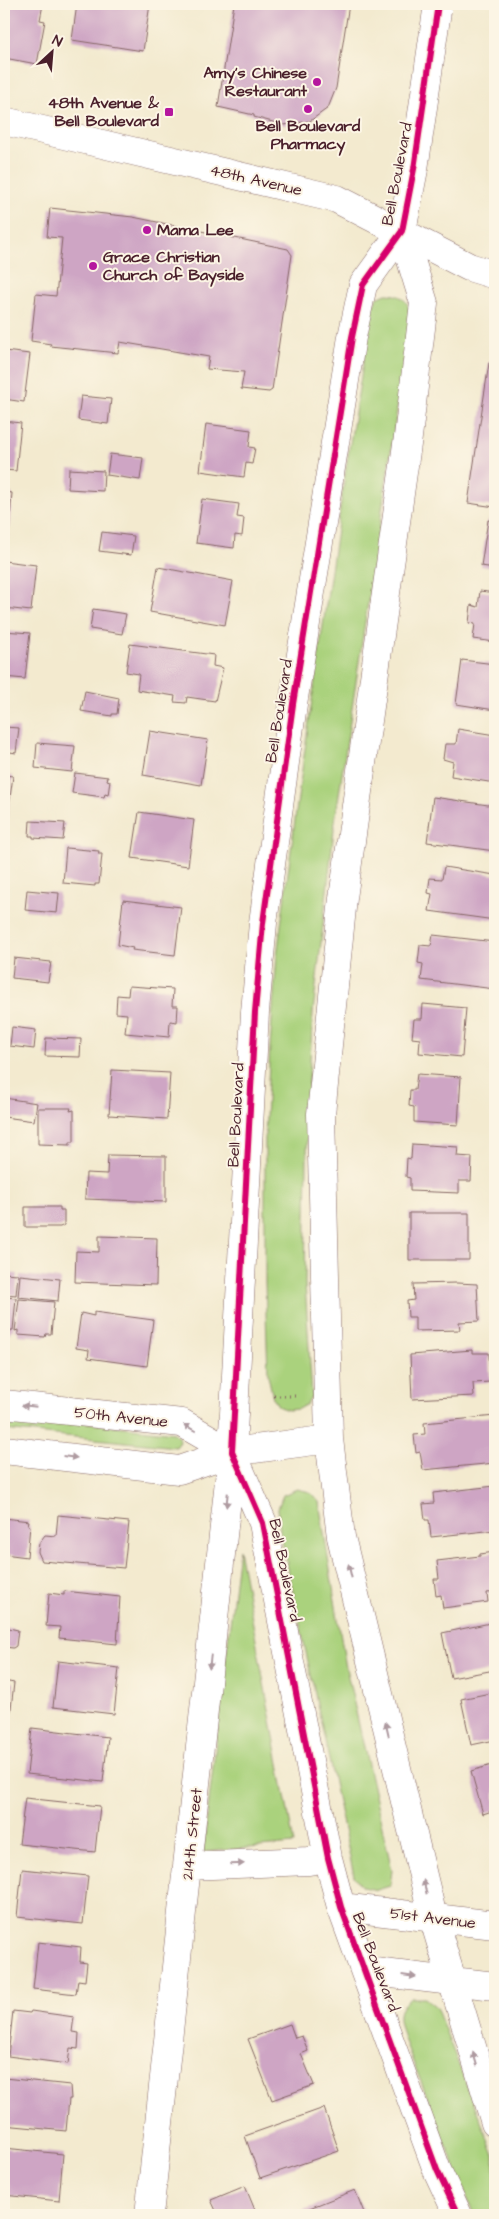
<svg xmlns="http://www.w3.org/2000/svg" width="499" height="2219" viewBox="0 0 499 2219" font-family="'Architects Daughter',sans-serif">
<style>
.green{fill:#aad27d;stroke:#7a7854}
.building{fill:#cea5c4}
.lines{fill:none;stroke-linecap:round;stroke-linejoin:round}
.minor-casing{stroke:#856664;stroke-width:29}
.path{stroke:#856664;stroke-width:3;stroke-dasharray:1 4;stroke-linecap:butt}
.minor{stroke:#fff;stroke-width:28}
.cycleway-casing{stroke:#fcf5e5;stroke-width:9}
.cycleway{stroke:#d6006c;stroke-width:6}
.oneway{fill:#ae9aa0}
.poi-dot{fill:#b5179e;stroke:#fcf5e5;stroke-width:2}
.labels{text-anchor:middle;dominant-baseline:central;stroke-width:4;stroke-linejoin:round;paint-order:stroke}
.poi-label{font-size:16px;font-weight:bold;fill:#4a1f2b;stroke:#fcf5e5;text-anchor:end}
.street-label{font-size:16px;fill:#4a1f2b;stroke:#fcf5e5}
</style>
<rect width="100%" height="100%" fill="#fcf5e5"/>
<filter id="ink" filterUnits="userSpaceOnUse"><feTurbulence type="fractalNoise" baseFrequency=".02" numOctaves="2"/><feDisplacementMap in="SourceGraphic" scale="10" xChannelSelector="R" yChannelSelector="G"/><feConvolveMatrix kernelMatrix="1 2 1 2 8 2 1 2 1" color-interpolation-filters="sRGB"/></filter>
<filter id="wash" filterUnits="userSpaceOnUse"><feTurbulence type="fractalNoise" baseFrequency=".0096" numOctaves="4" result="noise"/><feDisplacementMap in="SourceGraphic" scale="20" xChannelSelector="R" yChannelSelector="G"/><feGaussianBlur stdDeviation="1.12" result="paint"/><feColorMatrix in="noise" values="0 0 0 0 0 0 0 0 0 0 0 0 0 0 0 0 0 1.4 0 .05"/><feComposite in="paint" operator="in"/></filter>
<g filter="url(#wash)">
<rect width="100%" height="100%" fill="#f3eacf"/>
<path class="green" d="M386 294C402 294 409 301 411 317L335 821 313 1012 308 1093 305 1283 312 1396 307 1404 298 1409 288 1410 279 1407 273 1398 268 1375 265 1282V1135L270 1047 277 955 299 790 346 468 372 309 377 298Z
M4 1413 174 1433 179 1437 180 1442 176 1447 4 1430Z
M297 1489 310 1492 319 1502 346 1668 392 1870 390 1886 377 1890 362 1887 354 1876 280 1531 278 1508 283 1495Z
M239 1549 294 1844 203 1852Z
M411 1998H425L436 2007 495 2157V2215H474L404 2039C399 2020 393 2011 411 1998Z"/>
<g id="blocks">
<path class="building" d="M4 4H43L40 20 45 21 37 64 4 58Z
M77 4H150L143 51 72 40Z
M234 4H349L336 88 328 108 310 121 284 125 254 117V115L218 107Z
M50 208 133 217 288 249 292 255 272 390 269 392 241 389 244 372 207 369 209 357 120 342 118 353 50 346 51 344 31 341 36 294 56 296 62 238 47 237Z
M4 351 30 354 24 402 4 399Z
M495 359V507L468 503 489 363Z
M81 396 111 399 108 424 78 420Z
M4 421 21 423 16 471 4 470Z
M206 424 251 430 249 447 255 448 252 464 246 463 244 477 200 471Z
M110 454 143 458 140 480 107 475Z
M69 469 104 471 103 491 68 489Z
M4 492 12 493 8 540 4 539Z
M202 499 239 504 237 517 244 518 242 536 235 535 234 548 196 543Z
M488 520 495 521V568L481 566Z
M102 532 134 536 131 555 99 551Z
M4 561 36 565 31 611 4 608Z
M158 567 233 581 225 625 150 612Z
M480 591 495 593V642L473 639 475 624 469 623 471 605 478 607Z
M93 609 126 614 122 634 90 629Z
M4 631 30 633 25 679 4 677Z
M130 644 214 655 213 666 223 668 215 701 187 697 186 703 174 702 175 696 137 690 139 674 126 672Z
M462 660 495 664V710L456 704Z
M85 691 119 698 117 714H112V716L81 711Z
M4 727 19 728 16 753 4 751Z
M458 729 495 735V783L451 776 453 762 443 759 445 744H456Z
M150 731 208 740 201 785 143 775Z
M37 743 75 746 72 772 35 768Z
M75 773 108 777 107 780 110 781 108 795 105 794 104 797 72 793Z
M4 775 13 776 7 820 4 819Z
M433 797 495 806V851L427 842Z
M139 812 194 820 188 866 132 858Z
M30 821 65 823 63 840 33 838V836H29Z
M66 848 99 851 98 854H102L99 884H95V886L63 883Z
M444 867 495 875V920L429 911 432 894 428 893 430 878 442 879Z
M27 890 59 893 57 913 25 910Z
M123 900 181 907 175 955 132 950 133 948 118 945Z
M433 935 495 942V989L421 980 423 964 418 963 420 945 431 946Z
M14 958 51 962 48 982 12 978Z
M129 986 173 989 172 1006H178L177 1022 170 1021 169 1037 125 1033 127 1014 116 1013 117 995 128 996Z
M423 1004 466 1008 462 1057 419 1053 420 1039 412 1038 414 1019H422Z
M12 1027 36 1030 34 1049 10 1046Z
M46 1038 81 1039 80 1057 45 1056Z
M112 1070 170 1073 167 1119 109 1115Z
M417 1074 461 1077 458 1125 414 1122V1107L409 1106 410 1090H415Z
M4 1098 37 1103 34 1121 4 1117Z
M38 1108H71L70 1111 74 1110V1142H70V1145L38 1144Z
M412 1144 458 1147 457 1156 472 1157 471 1181H459V1193L410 1191V1178L406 1177 407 1158 411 1159Z
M108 1155 166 1156V1202L85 1199 86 1173 107 1174Z
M25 1207H60V1210H64V1225L60 1227H25Z
M409 1213H469V1260H409Z
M99 1236 157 1238 156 1285 75 1282 76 1251 99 1252Z
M4 1273 18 1274 16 1295 4 1294Z
M20 1275 60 1279 58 1301 18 1297Z
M457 1283 477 1284 479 1321 459 1322 460 1330 415 1331V1317H408L407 1301 414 1300 413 1284Z
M4 1297 16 1298 13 1330H11L10 1333H4Z
M19 1299 54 1302 51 1334H46L45 1337 18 1335V1330L15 1331Z
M94 1312 153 1320 147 1366 88 1358 89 1350 76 1348 81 1313 94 1316Z
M472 1350V1353H489L490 1382 473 1383 474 1396 412 1399 410 1355Z
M495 1416V1463L423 1470 420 1452 416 1453 414 1435 425 1434 424 1423Z
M495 1486V1530L431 1537 429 1520H425L423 1504 434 1503 433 1493Z
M58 1515 129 1522 124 1568 42 1561 38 1552 39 1543 45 1535 56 1536Z
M4 1518 29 1521 28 1525 30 1526 27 1557 4 1554Z
M495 1552V1592L487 1593 488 1602 443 1608 441 1595 436 1596 434 1579H439L437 1561 480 1556V1554Z
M64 1591 120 1597 117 1644 59 1638 60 1627 46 1626 49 1593 64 1595Z
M495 1622V1670L451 1678 442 1633Z
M4 1627 18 1630 16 1646 13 1648 4 1647Z
M58 1661 119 1668 114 1714 53 1707Z
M4 1681 14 1683 10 1717H4Z
M495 1692V1740L471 1745 461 1699Z
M32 1728 108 1737 103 1782 27 1774Z
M495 1764V1810L483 1814 471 1771Z
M25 1798 100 1806 95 1852 19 1844Z
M22 1869 88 1876 83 1924 17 1917Z
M38 1942 81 1947 80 1962 87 1963 85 1981 78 1980 76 1994 33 1989Z
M13 2011 30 2013 31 2011 74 2017 72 2032 79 2033 78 2049 70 2048 68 2064 8 2056Z
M290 2024 295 2038 302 2036 308 2051 301 2054 314 2085 272 2100 248 2039Z
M4 2078 70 2085 71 2099H69L66 2131 4 2125Z
M324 2108 339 2151 260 2178 245 2136Z
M4 2148 63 2154 59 2201 4 2195Z
M245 2186 257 2215H218L211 2200Z
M355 2190 365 2215H304L302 2211Z"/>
</g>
</g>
<g filter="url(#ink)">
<use href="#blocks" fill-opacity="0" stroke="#856664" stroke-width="1"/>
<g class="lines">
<defs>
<path id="minor" d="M438 4 414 169 402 231 363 285 352 337 293 704 263 923 255 1012 232 1452 263 1523 328 1858 341 1907 437 2170 458 2215
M4 121 337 199 469 267 495 275
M402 231 424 303 408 437 343 898 321 1114 329 1439 341 1537 433 1917 495 2123
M4 1404 182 1423 232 1452
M4 1450 179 1470 232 1452 329 1439
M188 1866 309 1861 328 1858
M341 1907 495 1925
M366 1971 495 1986
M149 2215 232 1453"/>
</defs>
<use href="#minor" class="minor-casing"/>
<path class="path" d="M274 1396H295"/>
<use href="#minor" class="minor"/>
<defs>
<path id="cycleway" d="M438 4 414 169 402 231 363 285 352 337 293 704 263 923 255 1012 232 1452 263 1523 328 1858 341 1907 437 2170 458 2215"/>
</defs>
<use href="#cycleway" class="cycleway-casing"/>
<use href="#cycleway" class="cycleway"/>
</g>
<defs><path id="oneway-solid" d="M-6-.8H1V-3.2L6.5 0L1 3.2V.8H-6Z" transform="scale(1.25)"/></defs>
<g class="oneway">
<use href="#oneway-solid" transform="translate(29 1406) rotate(-174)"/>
<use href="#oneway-solid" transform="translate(190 1428) rotate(-150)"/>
<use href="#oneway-solid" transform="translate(70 1457) rotate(7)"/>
<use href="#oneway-solid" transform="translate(227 1500) rotate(96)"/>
<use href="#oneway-solid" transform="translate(350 1571) rotate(-103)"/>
<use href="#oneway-solid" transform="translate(210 1662) rotate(96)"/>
<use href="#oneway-solid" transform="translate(387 1729) rotate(-103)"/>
<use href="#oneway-solid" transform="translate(237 1864) rotate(-2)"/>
<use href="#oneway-solid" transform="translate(425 1887) rotate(-103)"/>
<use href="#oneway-solid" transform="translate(409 1976) rotate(7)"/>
<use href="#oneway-solid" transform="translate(475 2059) rotate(-107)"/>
</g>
</g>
<g class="poi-dot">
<circle cx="317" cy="82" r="5"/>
<circle cx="308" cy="109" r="5"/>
<rect x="164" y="107" width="10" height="10" rx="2.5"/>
<circle cx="147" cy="230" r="5"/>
<circle cx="93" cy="266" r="5"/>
</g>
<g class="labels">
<g class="poi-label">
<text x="307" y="73">Amy's Chinese<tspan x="307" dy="18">Restaurant</tspan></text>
<text x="159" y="103">48th Avenue &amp;<tspan x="159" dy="18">Bell Boulevard</tspan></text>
<text x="308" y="126" text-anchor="middle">Bell Boulevard<tspan x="308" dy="18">Pharmacy</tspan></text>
<text x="157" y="230" text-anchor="start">Mama Lee</text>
<text x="103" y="257" text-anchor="start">Grace Christian<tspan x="103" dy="18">Church of Bayside</tspan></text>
</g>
<g class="street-label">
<text transform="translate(397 174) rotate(-79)">Bell Boulevard</text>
<text transform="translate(256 180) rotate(13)">48th Avenue</text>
<text transform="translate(279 711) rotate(-81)">Bell Boulevard</text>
<text transform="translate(236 1115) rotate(-87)">Bell Boulevard</text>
<text transform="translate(121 1417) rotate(6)">50th Avenue</text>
<text transform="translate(285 1570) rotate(78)">Bell Boulevard</text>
<text transform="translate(192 1834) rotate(-84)">214th Street</text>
<text transform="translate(433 1918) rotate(7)">51st Avenue</text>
<text transform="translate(376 1962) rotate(69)">Bell Boulevard</text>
</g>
</g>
<rect width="499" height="2219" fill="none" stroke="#fcf5e5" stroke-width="20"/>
<g transform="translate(52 52) rotate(26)" stroke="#fcf5e5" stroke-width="4" paint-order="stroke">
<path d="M0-4L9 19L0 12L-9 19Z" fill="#4a1f2b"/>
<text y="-8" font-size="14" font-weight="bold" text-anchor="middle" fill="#4a1f2b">N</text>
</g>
</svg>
